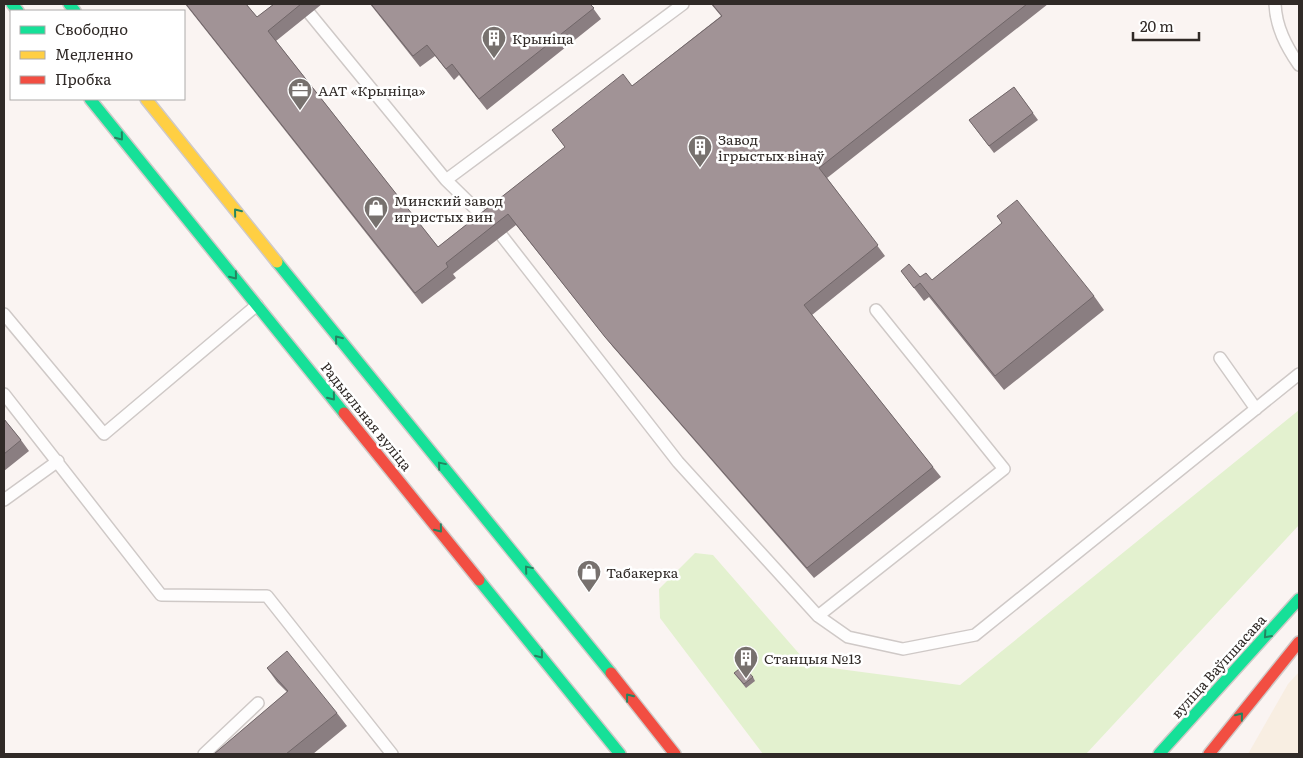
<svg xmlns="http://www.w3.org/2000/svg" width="1303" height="758" viewBox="0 0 1303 758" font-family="Literata,serif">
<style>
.commercial{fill:#f8eee2}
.green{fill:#e3f1cf}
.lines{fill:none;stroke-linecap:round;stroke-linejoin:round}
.lane-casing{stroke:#cfc9c7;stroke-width:14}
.fast-casing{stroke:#cfc9c7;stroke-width:14}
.slow-casing{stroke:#cfc9c7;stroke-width:14}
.jam-casing{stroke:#cfc9c7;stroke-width:14}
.lane{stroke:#fefdfd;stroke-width:11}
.fast{stroke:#16e098;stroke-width:11}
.slow{stroke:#ffcf43;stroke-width:11}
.jam{stroke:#f24e42;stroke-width:11}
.wall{fill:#8a7e81}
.building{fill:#a19396;stroke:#716769}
.oneway{stroke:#238560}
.labels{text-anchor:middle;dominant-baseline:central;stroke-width:5;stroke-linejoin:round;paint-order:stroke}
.poi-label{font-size:14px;fill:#302a27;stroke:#fff;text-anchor:start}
.street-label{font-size:14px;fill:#302a27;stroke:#fff}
</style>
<rect width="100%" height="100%" fill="#faf4f2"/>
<path class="commercial" d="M1299 672V754H1248L1288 684Z"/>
<path class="green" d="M1299 410V525L1086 754H763L660 618 659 589 695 553 713 555 809 665 960 685Z"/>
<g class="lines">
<defs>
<path id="lane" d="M1275 4C1276 27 1286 46 1299 65
M310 14 446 180 683 4
M446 180 490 223
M502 236 678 462 818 616 848 637 903 649 975 635 1299 374
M4 314 104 434 257 305
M1220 358 1256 409
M4 394 161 595 267 596 392 754
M4 500 58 461
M818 616 1004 469 876 310
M204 754 258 703"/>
<path id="fast" d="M12 4 18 11
M69 4 75 11
M90 99 344 413
M277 262 611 673
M479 580 620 754
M1159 754 1299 599"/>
<path id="slow" d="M146 99 277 262"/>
<path id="jam" d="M344 413 479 580
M611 673 675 754
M1209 754 1299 642"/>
</defs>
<use href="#lane" class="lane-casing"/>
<use href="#fast" class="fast-casing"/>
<use href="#slow" class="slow-casing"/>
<use href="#jam" class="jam-casing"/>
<use href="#lane" class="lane"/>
<use href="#fast" class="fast"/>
<use href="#slow" class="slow"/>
<use href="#jam" class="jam"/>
</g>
<path class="wall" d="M185 4H246L257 17 274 4H322L276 41 438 247 565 147 552 130 632 86 721 16 711 4H1048L827 178 885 256 812 315 933 467 941 477 814 578 613 347 516 225 453 274 456 278 422 304Z
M370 4H590L601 19 487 110 459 75 454 80 435 56 420 67Z
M1014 87 1038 120 994 153 969 120Z
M997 216 1094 296 1104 310 1004 390 929 297 924 301 901 271 920 277 932 280 1002 223Z
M4 419 21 440 29 451 4 471Z
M267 668 337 713 347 726 313 754H214L287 692 277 682Z
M734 673 753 677 755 681 746 688Z"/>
<path class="building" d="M186 4H246L257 17 274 4H301L268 31 438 247 565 147 552 130 623 74 632 86 722 16 712 4H1027L819 168 878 245 804 305 933 467 807 568 605 337 508 214 446 263 448 267 415 293Z
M371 4H590L594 8 479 99 452 64 446 69 427 45 413 56Z
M1014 87 1033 113 989 146 969 120Z
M1017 200 1094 296 995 376 920 283 914 288 901 271 909 264 920 277 926 273 932 280 1002 223 997 216Z
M4 419 21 440 4 454Z
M287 651 337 713 286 754H214L288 691 267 668Z
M743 666 753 677 744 684 734 673Z"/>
<defs><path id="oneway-chevron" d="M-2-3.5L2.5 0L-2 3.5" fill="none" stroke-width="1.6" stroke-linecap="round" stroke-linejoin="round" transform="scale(1.25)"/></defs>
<g class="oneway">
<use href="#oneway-chevron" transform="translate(120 137) rotate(51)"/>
<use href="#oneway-chevron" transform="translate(237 212) rotate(-129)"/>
<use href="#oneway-chevron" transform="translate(234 276) rotate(51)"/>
<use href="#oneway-chevron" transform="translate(338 339) rotate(-129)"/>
<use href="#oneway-chevron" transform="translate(332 397) rotate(51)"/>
<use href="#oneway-chevron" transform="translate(441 465) rotate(-130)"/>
<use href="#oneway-chevron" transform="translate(439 529) rotate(51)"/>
<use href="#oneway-chevron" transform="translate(528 569) rotate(-130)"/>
<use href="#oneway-chevron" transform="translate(1267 635) rotate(132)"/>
<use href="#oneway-chevron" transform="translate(540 655) rotate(51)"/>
<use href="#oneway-chevron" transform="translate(629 697) rotate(-128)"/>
<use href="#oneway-chevron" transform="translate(1240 716) rotate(-51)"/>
</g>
<defs>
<symbol id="building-pin" viewBox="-11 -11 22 30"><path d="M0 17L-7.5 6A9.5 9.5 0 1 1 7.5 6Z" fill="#77716e" stroke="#fff"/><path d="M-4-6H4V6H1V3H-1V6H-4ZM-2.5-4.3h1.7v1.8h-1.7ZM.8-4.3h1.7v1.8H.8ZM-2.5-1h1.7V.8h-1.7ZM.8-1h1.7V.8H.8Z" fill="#fff"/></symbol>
<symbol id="office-pin" viewBox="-11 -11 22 30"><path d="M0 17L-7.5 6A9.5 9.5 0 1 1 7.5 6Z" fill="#77716e" stroke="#fff"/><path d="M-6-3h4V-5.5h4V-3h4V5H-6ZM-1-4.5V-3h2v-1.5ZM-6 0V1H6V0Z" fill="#fff"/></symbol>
<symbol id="shop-pin" viewBox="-11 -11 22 30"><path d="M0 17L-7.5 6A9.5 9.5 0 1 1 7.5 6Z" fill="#77716e" stroke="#fff"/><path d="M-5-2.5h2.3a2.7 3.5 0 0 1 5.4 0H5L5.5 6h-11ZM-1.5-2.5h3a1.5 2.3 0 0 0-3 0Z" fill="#fff"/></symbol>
</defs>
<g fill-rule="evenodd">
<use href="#building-pin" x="480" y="24" width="28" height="38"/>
<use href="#office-pin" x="286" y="76" width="28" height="38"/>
<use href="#building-pin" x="686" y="133" width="28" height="38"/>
<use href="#shop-pin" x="362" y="194" width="28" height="38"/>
<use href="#shop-pin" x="575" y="558" width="28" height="38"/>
<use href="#building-pin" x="732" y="644" width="28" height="38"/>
</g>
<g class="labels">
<g class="poi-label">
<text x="512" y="38">Крыніца</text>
<text x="318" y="90">ААТ «Крыніца»</text>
<text x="718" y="139">Завод<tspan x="718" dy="16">ігрыстых вінаў</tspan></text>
<text x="394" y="200">Минский завод<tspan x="394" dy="16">игристых вин</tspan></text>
<text x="606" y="572">Табакерка</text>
<text x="764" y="658">Станцыя №13</text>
</g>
<g class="street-label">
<text transform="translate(367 416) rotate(51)">Радыяльная вуліца</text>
<text transform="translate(1218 666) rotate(-48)">вуліца Ваўпшасава</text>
</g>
</g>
<rect width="1303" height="758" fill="none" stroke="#302a27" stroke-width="10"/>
<rect x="10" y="10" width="175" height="90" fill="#ffffff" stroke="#acaaa9"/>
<rect x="20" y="26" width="25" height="8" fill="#16e098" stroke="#acaaa9"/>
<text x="55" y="35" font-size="15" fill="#302a27">Свободно</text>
<rect x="20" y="51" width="25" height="8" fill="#ffcf43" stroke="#acaaa9"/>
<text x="55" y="60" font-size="15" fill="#302a27">Медленно</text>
<rect x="20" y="76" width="25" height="8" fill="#f24e42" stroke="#acaaa9"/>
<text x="55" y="85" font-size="15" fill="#302a27">Пробка</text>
<path d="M1133 32v8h66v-8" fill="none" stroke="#302a27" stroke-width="2.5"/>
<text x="1140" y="32" font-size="15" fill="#302a27" stroke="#ffffff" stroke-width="4" paint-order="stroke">20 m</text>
</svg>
